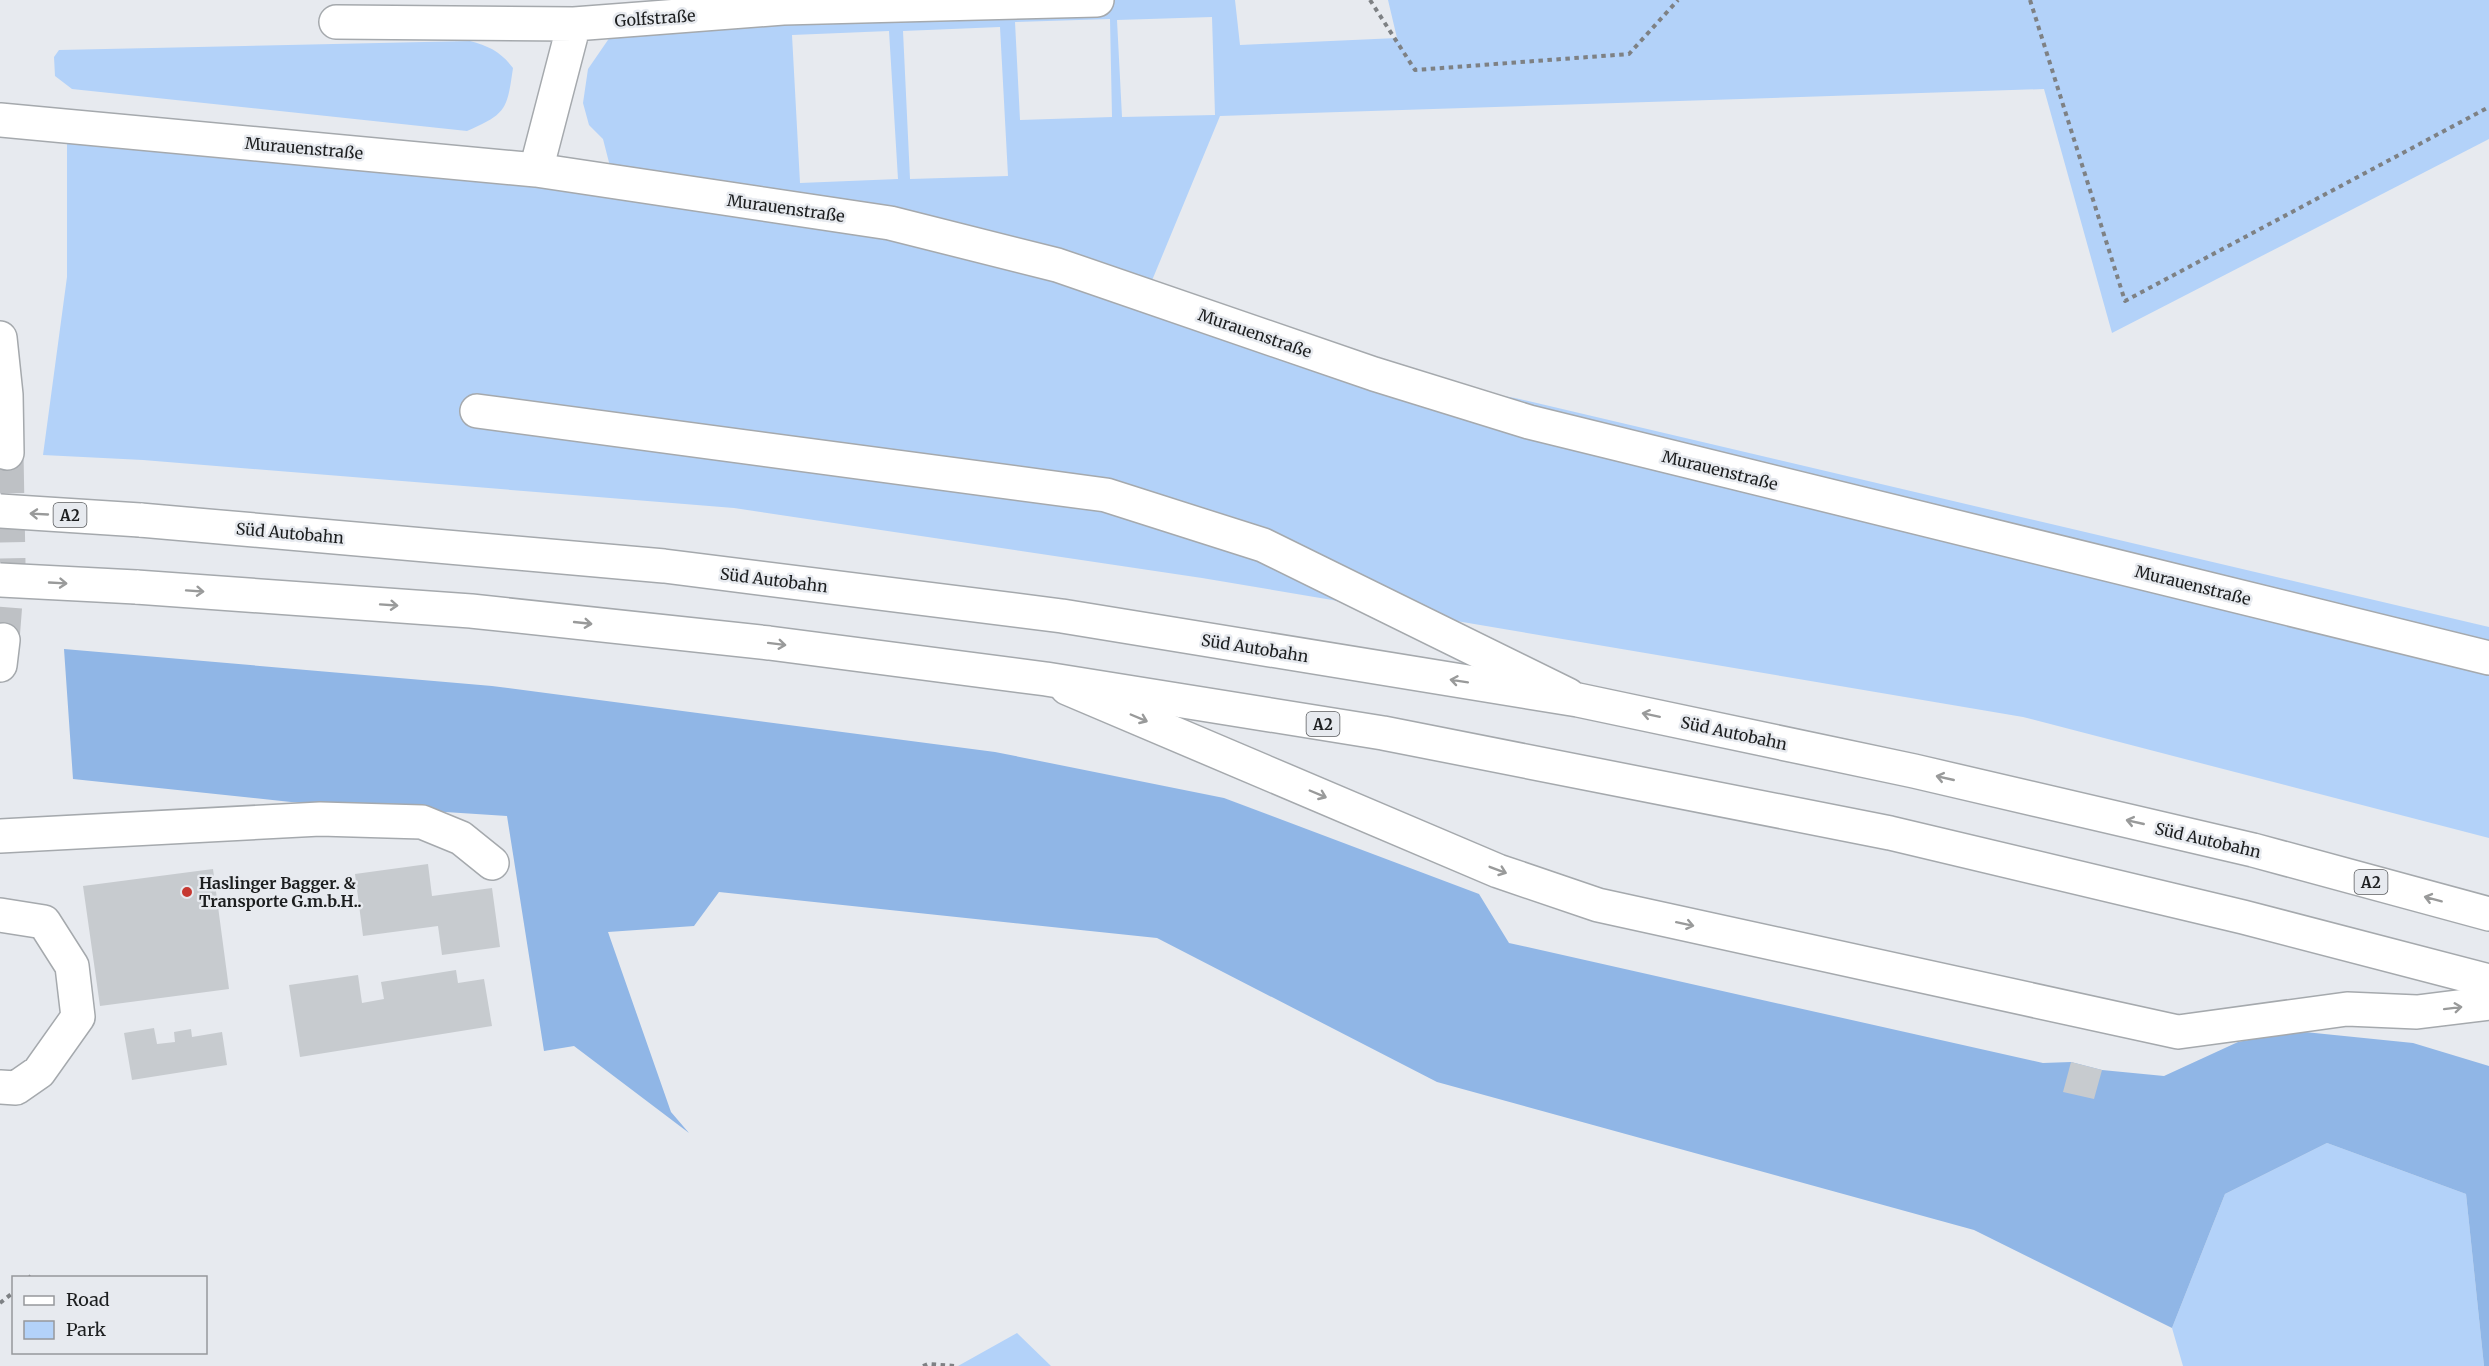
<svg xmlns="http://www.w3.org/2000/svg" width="2489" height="1366" viewBox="0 0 2489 1366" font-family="Merriweather,serif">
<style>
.green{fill:#b3d2f9;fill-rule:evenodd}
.forest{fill:#90b6e6}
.building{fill:#c7cbcf}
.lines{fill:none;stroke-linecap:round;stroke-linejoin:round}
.major-tunnel{stroke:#bec1c5;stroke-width:33;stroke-dasharray:33 16;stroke-linecap:butt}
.minor-casing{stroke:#a5a9ad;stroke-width:36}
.major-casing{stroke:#a5a9ad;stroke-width:36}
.highway-casing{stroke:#a5a9ad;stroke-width:36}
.path{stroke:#7e8184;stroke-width:4;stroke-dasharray:4.5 4.5;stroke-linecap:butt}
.minor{stroke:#fff;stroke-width:33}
.major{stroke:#fff;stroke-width:33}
.highway{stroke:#fff;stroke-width:33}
.highway-bridge-casing{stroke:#a5a9ad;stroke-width:36;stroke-linecap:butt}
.highway-bridge{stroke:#fff;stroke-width:33}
.oneway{stroke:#999a9a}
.poi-dot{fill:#c63831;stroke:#e7eaef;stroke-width:2}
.labels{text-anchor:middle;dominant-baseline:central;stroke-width:5;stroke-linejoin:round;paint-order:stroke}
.shield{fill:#e7eaef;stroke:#595b5d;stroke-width:1.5}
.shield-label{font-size:15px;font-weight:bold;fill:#1c1e1f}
.street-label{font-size:16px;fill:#1c1e1f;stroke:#e7eaef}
.poi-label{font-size:16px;font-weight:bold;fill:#1c1e1f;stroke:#e7eaef;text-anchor:start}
</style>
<rect width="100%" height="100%" fill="#e7eaef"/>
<path class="green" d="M1097 0H1235L1240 45 1397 38 1388 0H2489V139L2112 333 2044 89 1220 116 1146 295 1374 374 1515 398 2489 627V838L2023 717 1202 578 734 508 143 460 43 455 67 277V126L614 182 603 139 589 125 583 103 588 69 621 21ZM1212 17 1215 115 1122 117 1117 20ZM1110 19 1112 117 1020 120 1015 22ZM1000 27 1008 176 910 179 903 31ZM889 31 898 179 800 183 792 35Z
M470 41C489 46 501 52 513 68 507 109 507 114 467 131L72 89 55 76 54 57 59 50Z
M2327 1143 2466 1194 2484 1366H2183L2172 1328 2225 1194Z
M1017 1333 1051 1366H958Z"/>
<path class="forest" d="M64 649 492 686 995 752 1224 798 1479 894 1509 943 2043 1063 2071 1062 2102 1070 2164 1076 2238 1042 2295 1031 2413 1043 2489 1066V1366H2484L2466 1194 2327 1143 2225 1194 2172 1328 1974 1230 1437 1082 1157 938 719 892 694 926 608 932 671 1112 689 1133 574 1046 544 1051 507 816 291 802 73 779Z"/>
<path class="building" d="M428 864 432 896 492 888 500 947 442 955 438 926 363 936 355 874Z
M213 869 229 989 100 1006 83 886Z
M456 970 458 983 484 979 492 1026 300 1057 289 985 358 975 362 1003 384 999 381 982Z
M154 1028 157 1044 175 1042 174 1032 191 1029 192 1037 222 1032 227 1065 132 1080 124 1033Z
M2071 1062 2102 1070 2094 1099 2063 1092Z"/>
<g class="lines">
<path class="major-tunnel" d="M3 640 9 563 7 453"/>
<defs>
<path id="minor" d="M336 22 574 24 783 8 1097 0
M0 120 536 170 890 223 1057 265 1374 374 1529 422 2489 658
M536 170 574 24
M477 411 1106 495 1263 545 1568 695
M1067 688 1498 871 1598 905 2178 1032 2347 1009 2417 1012 2489 1003
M0 836 320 819 422 822 461 838 492 863
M0 915 44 922 72 966 78 1017 39 1072 16 1088 0 1087"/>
<path id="major" d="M0 338 6 395 7 453
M0 665 3 640"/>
<path id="highway" d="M140 520 664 566 1062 616 1578 700 1914 771 2253 850 2489 914
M136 587 471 611 769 643 1046 679 1383 733 1890 833 2243 917 2489 981"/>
</defs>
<use href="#minor" class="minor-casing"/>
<use href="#major" class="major-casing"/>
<use href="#highway" class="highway-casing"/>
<path class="path" d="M1370 0 1415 70 1629 54 1678 0
M2030 0 2125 301 2489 107
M29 1278 31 1276
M0 1303 14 1292
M923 1366 928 1364 955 1366"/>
<use href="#minor" class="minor"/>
<use href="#major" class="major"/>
<use href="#highway" class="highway"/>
<defs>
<path id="highway-bridge" d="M0 511 140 520
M0 580 136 587"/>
</defs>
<use href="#highway-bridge" class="highway-bridge-casing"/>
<use href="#highway-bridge" class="highway-bridge"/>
</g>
<defs><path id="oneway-shaft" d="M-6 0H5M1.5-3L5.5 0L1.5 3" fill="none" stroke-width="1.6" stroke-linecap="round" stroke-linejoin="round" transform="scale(1.5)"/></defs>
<g class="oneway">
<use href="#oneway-shaft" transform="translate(39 514) rotate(-177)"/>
<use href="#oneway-shaft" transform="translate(58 583) rotate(3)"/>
<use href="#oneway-shaft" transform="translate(195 591) rotate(4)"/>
<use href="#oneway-shaft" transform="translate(389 605) rotate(4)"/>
<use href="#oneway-shaft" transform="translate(583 623) rotate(6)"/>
<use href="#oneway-shaft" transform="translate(777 644) rotate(7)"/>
<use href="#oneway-shaft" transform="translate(1459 681) rotate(-171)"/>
<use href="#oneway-shaft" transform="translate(1651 715) rotate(-168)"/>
<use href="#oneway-shaft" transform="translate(1139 718) rotate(23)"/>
<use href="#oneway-shaft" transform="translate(1945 778) rotate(-167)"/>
<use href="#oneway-shaft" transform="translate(1318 794) rotate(23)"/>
<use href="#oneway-shaft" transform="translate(2135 822) rotate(-167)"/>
<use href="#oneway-shaft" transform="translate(1498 870) rotate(21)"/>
<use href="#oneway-shaft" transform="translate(2433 899) rotate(-165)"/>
<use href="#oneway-shaft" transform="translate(1685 924) rotate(12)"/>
<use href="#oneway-shaft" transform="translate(2453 1008) rotate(-7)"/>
</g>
<circle class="poi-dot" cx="187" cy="892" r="6"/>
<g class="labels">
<g class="shield">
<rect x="53.5" y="503" width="33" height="24" rx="4.5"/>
<rect x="1306.5" y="712" width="33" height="24" rx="4.5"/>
<rect x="2354.5" y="870" width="33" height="24" rx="4.5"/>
</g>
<g class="shield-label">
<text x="70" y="515">A2</text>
<text x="1323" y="724">A2</text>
<text x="2371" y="882">A2</text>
</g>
<g class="street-label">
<text transform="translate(655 18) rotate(-4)">Golfstraße</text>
<text transform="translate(304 148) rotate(5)">Murauenstraße</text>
<text transform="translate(786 208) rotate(8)">Murauenstraße</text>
<text transform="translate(1255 333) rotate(19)">Murauenstraße</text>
<text transform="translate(1720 470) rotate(14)">Murauenstraße</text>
<text transform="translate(290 533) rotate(5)">Süd Autobahn</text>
<text transform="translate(774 580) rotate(7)">Süd Autobahn</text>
<text transform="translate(2193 585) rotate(14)">Murauenstraße</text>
<text transform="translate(1255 648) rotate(9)">Süd Autobahn</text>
<text transform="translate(1734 733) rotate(12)">Süd Autobahn</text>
<text transform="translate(2208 840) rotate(13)">Süd Autobahn</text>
</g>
<g class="poi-label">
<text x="199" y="883">Haslinger Bagger. &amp;<tspan x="199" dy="18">Transporte G.m.b.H..</tspan></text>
</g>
</g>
<rect x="12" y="1276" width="195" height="78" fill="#e7eaef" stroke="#96989c" stroke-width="1.5"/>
<rect x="24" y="1296" width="30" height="9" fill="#ffffff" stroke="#96989c" stroke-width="1.5"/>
<text x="66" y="1306" font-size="18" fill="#1c1e1f">Road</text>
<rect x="24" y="1321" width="30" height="18" fill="#b3d2f9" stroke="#96989c" stroke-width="1.5"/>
<text x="66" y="1336" font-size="18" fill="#1c1e1f">Park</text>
</svg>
